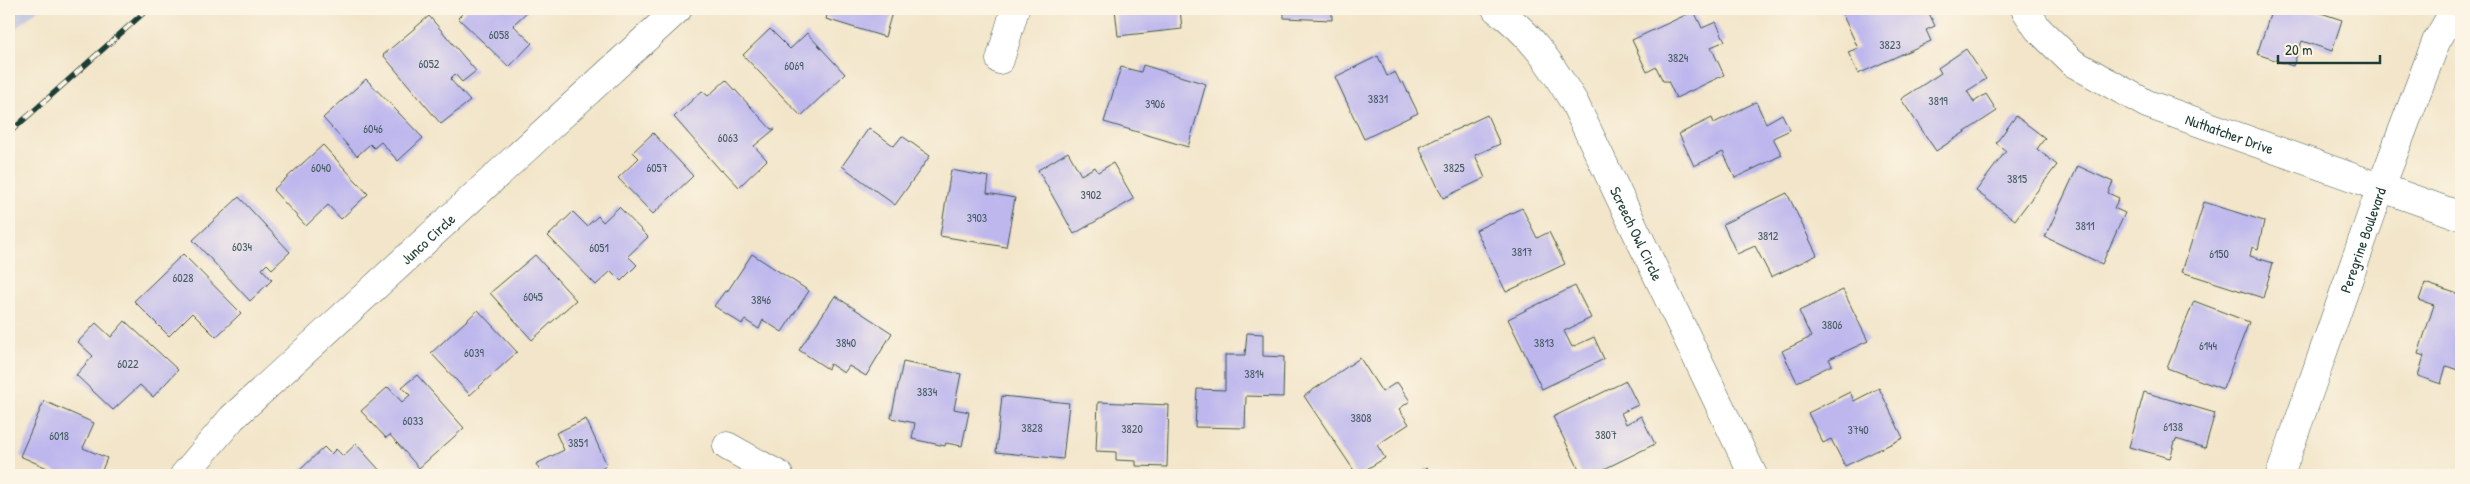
<svg xmlns="http://www.w3.org/2000/svg" width="2470" height="484" viewBox="0 0 2470 484" font-family="'Patrick Hand',sans-serif">
<style>
.industrial{fill:#bcc3de}
.building{fill:#bdb7ee}
.lines{fill:none;stroke-linecap:round;stroke-linejoin:round}
.minor-casing{stroke:#3f564a;stroke-width:29}
.minor{stroke:#fff;stroke-width:28}
.rail-casing{stroke:#1f3d34;stroke-width:5.5}
.rail{stroke:#fcf5e5;stroke-width:4;stroke-dasharray:11;stroke-linecap:butt}
.labels{text-anchor:middle;dominant-baseline:central;stroke-width:5;stroke-linejoin:round;paint-order:stroke}
.number-label{font-size:12px;fill:#465c62}
.street-label{font-size:15px;fill:#1f3d34;stroke:#fcf5e5}
</style>
<rect width="100%" height="100%" fill="#fcf5e5"/>
<filter id="ink" filterUnits="userSpaceOnUse"><feTurbulence type="fractalNoise" baseFrequency=".02" numOctaves="2"/><feDisplacementMap in="SourceGraphic" scale="10" xChannelSelector="R" yChannelSelector="G"/><feConvolveMatrix kernelMatrix="1 2 1 2 8 2 1 2 1" color-interpolation-filters="sRGB"/></filter>
<filter id="wash" filterUnits="userSpaceOnUse"><feTurbulence type="fractalNoise" baseFrequency=".0096" numOctaves="4" result="noise"/><feDisplacementMap in="SourceGraphic" scale="20" xChannelSelector="R" yChannelSelector="G"/><feGaussianBlur stdDeviation="1.12" result="paint"/><feColorMatrix in="noise" values="0 0 0 0 0 0 0 0 0 0 0 0 0 0 0 0 0 1.4 0 .05"/><feComposite in="paint" operator="in"/></filter>
<g filter="url(#wash)">
<rect width="100%" height="100%" fill="#f2e5c9"/>
<path class="industrial" d="M9 9H39L9 34Z"/>
<g id="blocks">
<path class="building" d="M467 9H530L513 25 532 43 509 67 458 18Z
M829 9H893L885 37 826 19Z
M1115 9H1180L1182 29 1118 36Z
M1284 9H1332V20L1284 18Z
M1840 9H1939L1929 13 1935 26 1926 30 1931 41 1858 74 1848 52 1858 48Z
M2272 9H2309L2342 20 2332 51 2302 41 2293 66 2257 54Z
M1694 11 1702 28 1716 22 1725 41 1711 47 1724 75 1676 98 1668 81H1663L1656 67 1647 72 1632 40Z
M429 16 476 71 462 82 455 74 450 79 470 101 441 124 383 55Z
M770 29 790 49 807 33 845 74 801 116 743 55Z
M1966 49 1986 79 1967 91 1974 102 1986 94 1997 111 1936 151 1901 99 1941 73 1938 68Z
M1378 56 1387 76 1395 72 1401 84 1403 82 1418 113 1364 139 1335 77Z
M1143 65 1206 84 1188 147 1104 122 1121 67 1141 72Z
M366 79 423 138 398 161 381 142 374 148 370 144 357 156 323 118Z
M726 80 771 129H775L754 146 767 160 739 187 723 170 721 171 674 117 702 91 708 96Z
M1756 102 1766 123 1782 114 1790 130 1773 138 1782 155 1735 178 1723 152 1694 166 1679 134 1712 118 1714 123Z
M1487 115 1500 144 1475 155 1485 178 1443 198 1419 147Z
M2016 116 2045 138 2037 149 2057 165 2015 220 1976 191 2006 151 1996 143Z
M869 128 894 146 902 136 930 156 895 205 842 166Z
M653 133 693 176 653 214 618 178 639 158 633 152Z
M323 145 368 194 341 219 328 205 306 226 273 190Z
M1068 152 1081 175 1095 167 1098 172 1113 163 1134 199 1074 234 1038 170Z
M2078 166 2113 182 2108 193 2119 198 2114 208 2125 213 2102 264 2045 237Z
M951 170 989 177 987 193 1015 198 1006 247 940 236Z
M1787 193 1817 255 1771 277 1755 246 1737 254 1723 224Z
M239 197 290 252 272 269 267 264 262 269 272 280 250 301 193 240Z
M2204 202 2264 221 2258 249 2252 247 2250 256 2273 263 2263 298 2182 272Z
M619 207 648 237 628 256 637 265 621 281 611 271 596 285 548 236 573 212 587 226 598 216 603 222Z
M1522 208 1537 238 1549 232 1565 264 1506 292 1476 230Z
M183 254 241 313 216 337 192 313 169 336 134 301Z
M752 254 809 291 782 332 763 320 759 329 745 320 742 324 714 306 725 291 727 292Z
M535 255 576 300 532 340 490 293Z
M2425 283 2461 295V371L2446 366 2441 384 2418 376 2424 356 2418 354 2434 305 2419 300Z
M1575 286 1591 318 1564 331 1572 347 1594 337 1604 359 1542 389 1508 319Z
M1843 290 1868 341 1829 359 1832 365 1797 382 1782 351 1811 337 1799 311Z
M835 296 892 333 866 376 849 366 844 373 830 364 828 369 799 350Z
M2194 301 2249 322 2223 389 2167 368Z
M478 310 517 352 470 395 431 353Z
M125 321 178 370 153 397 140 385 113 410 76 375 93 356 78 342 96 323 111 337Z
M1247 333 1263 334V356L1284 357 1283 397 1246 396 1245 428 1195 427 1197 389 1225 390V355H1245Z
M1360 358 1382 392 1397 382 1410 401 1399 409 1409 424 1377 445 1385 458 1357 475 1304 396Z
M903 362 961 374 954 409 969 412 962 446 946 443 945 446 912 439 915 423 891 418Z
M417 375 464 428 419 468 390 435 386 438 361 411 388 387 402 402 410 395 402 387Z
M1626 381 1638 405 1621 413 1626 424 1641 416 1655 444 1592 475H1582L1553 417Z
M1879 388 1903 438 1845 466 1831 439 1823 443 1808 413 1850 392 1854 401Z
M2144 392 2215 413 2205 448 2176 439 2170 458 2129 447Z
M1002 396 1069 403 1063 459 996 452Z
M44 401 94 423 83 448 107 458 100 475H63L20 456Z
M1098 402 1169 405 1167 467 1136 466V461L1116 460V452L1096 451Z
M586 419 607 465 603 467 607 475H542L536 464 564 450 556 433Z
M356 444 384 475H301L298 472 324 447 331 454 336 449 343 456Z
M1427 468 1431 475H1413Z"/>
</g>
</g>
<g filter="url(#ink)">
<use href="#blocks" fill-opacity="0" stroke="#3f564a" stroke-width="1"/>
<g class="lines">
<defs>
<g id="minor">
<path id="s1" d="M1496 9C1532 34 1551 65 1574 102L1753 475"/>
<path id="s2" d="M2025 9 2038 29 2073 63 2147 104 2461 216"/>
<path d="M1000 60 1015 9"/>
<path d="M727 446 779 475"/>
<path id="s3" d="M184 475 232 418 678 9"/>
<path id="s4" d="M2280 475 2381 187 2436 42 2455 9"/>
</g>
</defs>
<use href="#minor" class="minor-casing"/>
<use href="#minor" class="minor"/>
<defs>
<path id="rail" d="M9 133 148 9"/>
</defs>
<use href="#rail" class="rail-casing"/>
<use href="#rail" class="rail"/>
</g>
</g>
<g class="labels">
<g class="number-label">
<text x="499" y="34">6058</text>
<text x="1890" y="44">3823</text>
<text x="1678" y="57">3824</text>
<text x="429" y="63">6052</text>
<text x="794" y="65">6069</text>
<text x="1378" y="98">3831</text>
<text x="1938" y="100">3819</text>
<text x="1155" y="103">3906</text>
<text x="373" y="128">6046</text>
<text x="728" y="137">6063</text>
<text x="321" y="167">6040</text>
<text x="657" y="167">6057</text>
<text x="1454" y="167">3825</text>
<text x="2017" y="178">3815</text>
<text x="1091" y="194">3902</text>
<text x="977" y="217">3903</text>
<text x="2085" y="225">3811</text>
<text x="1768" y="235">3812</text>
<text x="242" y="246">6034</text>
<text x="599" y="247">6051</text>
<text x="1522" y="251">3817</text>
<text x="2219" y="253">6150</text>
<text x="183" y="277">6028</text>
<text x="533" y="296">6045</text>
<text x="761" y="299">3846</text>
<text x="1832" y="324">3806</text>
<text x="846" y="342">3840</text>
<text x="1544" y="342">3813</text>
<text x="2208" y="345">6144</text>
<text x="474" y="352">6039</text>
<text x="128" y="363">6022</text>
<text x="1254" y="373">3814</text>
<text x="927" y="391">3834</text>
<text x="1361" y="417">3808</text>
<text x="413" y="420">6033</text>
<text x="2173" y="426">6138</text>
<text x="1032" y="427">3828</text>
<text x="1132" y="428">3820</text>
<text x="1858" y="429">3740</text>
<text x="1606" y="434">3807</text>
<text x="59" y="435">6018</text>
<text x="578" y="442">3851</text>
</g>
<g class="street-label">
<text stroke="none"><textPath href="#s2" startOffset="245">Nuthatcher Drive</textPath></text>
<text stroke="none"><textPath href="#s1" startOffset="268">Screech Owl Circle</textPath></text>
<text stroke="none"><textPath href="#s3" startOffset="340">Junco Circle</textPath></text>
<text stroke="none"><textPath href="#s4" startOffset="249">Peregrine Boulevard</textPath></text>
</g>
</g>
<rect width="2470" height="484" fill="none" stroke="#fcf5e5" stroke-width="30"/>
<path d="M2278 55v8h102v-8" fill="none" stroke="#1f3d34" stroke-width="2.5"/>
<text x="2285" y="55" font-size="15" fill="#1f3d34" stroke="#fcf5e5" stroke-width="4" paint-order="stroke">20 m</text>
</svg>
